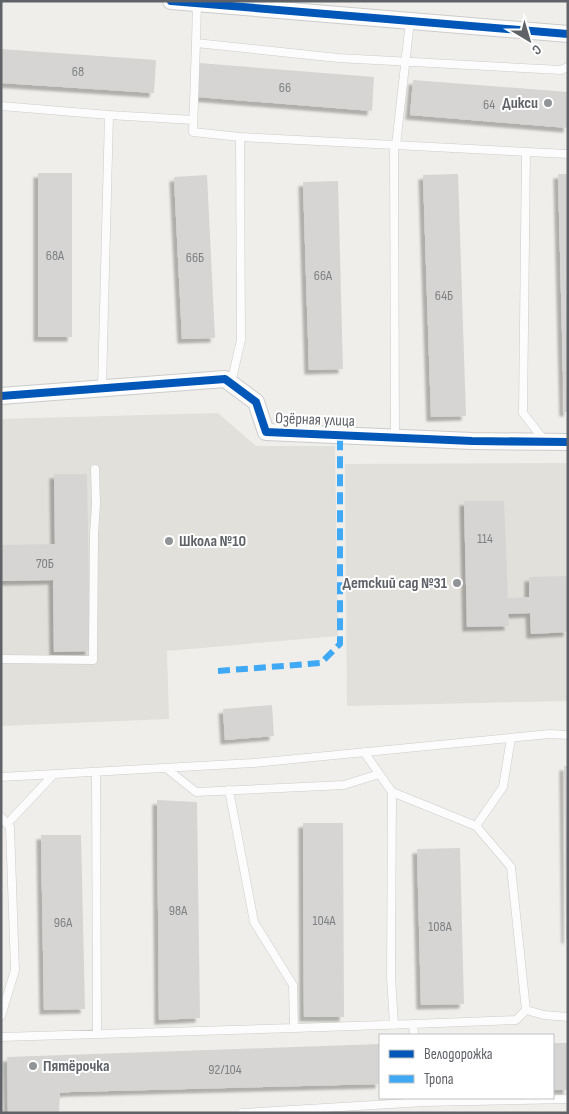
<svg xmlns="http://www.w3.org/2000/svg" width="569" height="1114" viewBox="0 0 569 1114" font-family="'Sofia Sans Condensed',sans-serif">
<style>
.education{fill:#e2e0da}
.building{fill:#d6d5d3;filter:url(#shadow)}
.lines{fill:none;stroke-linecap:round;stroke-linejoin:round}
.lane-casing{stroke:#cbcccc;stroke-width:9}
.street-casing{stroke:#cbcccc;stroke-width:18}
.lane{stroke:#fdfcfc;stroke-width:8}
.street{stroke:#fdfcfc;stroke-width:16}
.quiet{stroke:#3fa9f5;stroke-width:6;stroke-dasharray:12 6;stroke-linecap:butt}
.cycleway-casing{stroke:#fff;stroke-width:11}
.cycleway{stroke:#0057b8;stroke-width:8}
.poi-dot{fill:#919496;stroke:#fff;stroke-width:2}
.labels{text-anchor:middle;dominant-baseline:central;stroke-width:4;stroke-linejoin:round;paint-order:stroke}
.number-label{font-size:14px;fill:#7e8184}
.poi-label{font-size:16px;font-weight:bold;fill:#5f6368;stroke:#fff;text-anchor:end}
.street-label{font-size:16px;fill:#5f6368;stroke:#fff}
</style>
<defs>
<filter id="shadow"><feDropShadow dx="-4.5" dy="4.5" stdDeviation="1" flood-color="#0004"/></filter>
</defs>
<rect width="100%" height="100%" fill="#efeeea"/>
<path class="education" d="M218 413 256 446H335L338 636 167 651 169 719 1 726V419Z
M568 463V701L347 706 345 464Z"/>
<path class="building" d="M1 49 156 60 154 93 1 83Z
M199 63 374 77 372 111 197 97Z
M413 80 568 92V128L410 115Z
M38 173H72V337H38Z
M458 174 466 416 431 417 423 175Z
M558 174H568V412H564Z
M207 175 215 338 182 339 174 177Z
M338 181 343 369 309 370 303 182Z
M54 474H87L90 651 54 652 53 580 1 581V545L55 544Z
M464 501H504L508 598 529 597V577L568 576V632L531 634 530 613 508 614 509 626 467 627Z
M272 705 274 736 225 740 223 709Z
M564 766H568V939H566Z
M157 800 197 802 200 1018 159 1020Z
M303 823H343L344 1017H304Z
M41 835H81L85 1009 44 1010Z
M460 848 464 1004 421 1005 417 849Z
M553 1043H568V1090H553Z
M380 1044V1084L71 1092 60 1093 59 1113H8L7 1057Z"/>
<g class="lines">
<defs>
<path id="lane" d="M197 3 196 43 338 58 561 70 568 67
M196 43 193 132 240 137 568 154
M1 106 109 115
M394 145 395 438
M396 145 410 21
M526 152 523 413 544 440
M231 383 241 340 240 137
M102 387 109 115 193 120
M1 659 93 660 94 534 96 504 95 469
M364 752 392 792 476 826 511 867 526 1010 544 1015 568 1017
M166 768 196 792 344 785 379 774
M96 772 97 1034
M1 777 253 763 550 734 568 735
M229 790 254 922 293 985 294 1028 413 1024
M392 792 391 977 394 1025
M1 817 10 827 15 970 1 1016
M7 824 54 774
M476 826 503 787 511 738
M414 1035 413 1024 516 1020 526 1010
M1 1037 294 1028
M242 1113 424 1102 568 1099"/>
<path id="street" d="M171 1 568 34
M1 396 225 379 256 402 266 432 472 441 568 442"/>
</defs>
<use href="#lane" class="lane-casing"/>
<use href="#street" class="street-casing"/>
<use href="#lane" class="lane"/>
<use href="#street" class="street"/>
<path class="quiet" d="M218 671 321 663 340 644V435"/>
<defs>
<path id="cycleway" d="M171 1 568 34
M1 396 225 379 256 402 266 432 472 441 568 442"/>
</defs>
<use href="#cycleway" class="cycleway-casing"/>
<use href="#cycleway" class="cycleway"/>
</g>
<g class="poi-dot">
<circle cx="548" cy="103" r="5"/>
<circle cx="169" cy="541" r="5"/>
<circle cx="457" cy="583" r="5"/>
<circle cx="33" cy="1066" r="5"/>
</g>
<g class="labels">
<g class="number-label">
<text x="78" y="71">68</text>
<text x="285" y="87">66</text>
<text x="489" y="104">64</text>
<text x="55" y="255">68А</text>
<text x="195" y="257">66Б</text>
<text x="323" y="275">66А</text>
<text x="444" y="295">64Б</text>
<text x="485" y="538">114</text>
<text x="45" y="563">70Б</text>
<text x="178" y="910">98А</text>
<text x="324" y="920">104А</text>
<text x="63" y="922">96А</text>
<text x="440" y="926">108А</text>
<text x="225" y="1069">92/104</text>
</g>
<g class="poi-label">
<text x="538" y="103">Дикси</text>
<text x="179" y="541" text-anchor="start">Школа №10</text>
<text x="447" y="583">Детский сад №31</text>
<text x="43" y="1066" text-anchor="start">Пятёрочка</text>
</g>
<g class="street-label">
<text transform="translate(315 420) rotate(2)">Озёрная улица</text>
</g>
</g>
<rect width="569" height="1114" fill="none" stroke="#5f6368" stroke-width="5"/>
<rect x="379" y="1034" width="175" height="65" fill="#ffffff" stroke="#bfc1c3"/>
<rect x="389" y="1050" width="25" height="8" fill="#0057b8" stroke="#bfc1c3"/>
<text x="424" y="1059" font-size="15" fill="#5f6368">Велодорожка</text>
<rect x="389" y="1075" width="25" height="8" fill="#3fa9f5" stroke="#bfc1c3"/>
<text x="424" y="1084" font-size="15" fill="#5f6368">Тропа</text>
<g transform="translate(529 40) rotate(142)" stroke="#ffffff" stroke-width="4" paint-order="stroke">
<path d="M0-4L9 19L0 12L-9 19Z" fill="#5f6368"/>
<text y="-8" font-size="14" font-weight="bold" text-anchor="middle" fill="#5f6368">С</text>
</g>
</svg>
